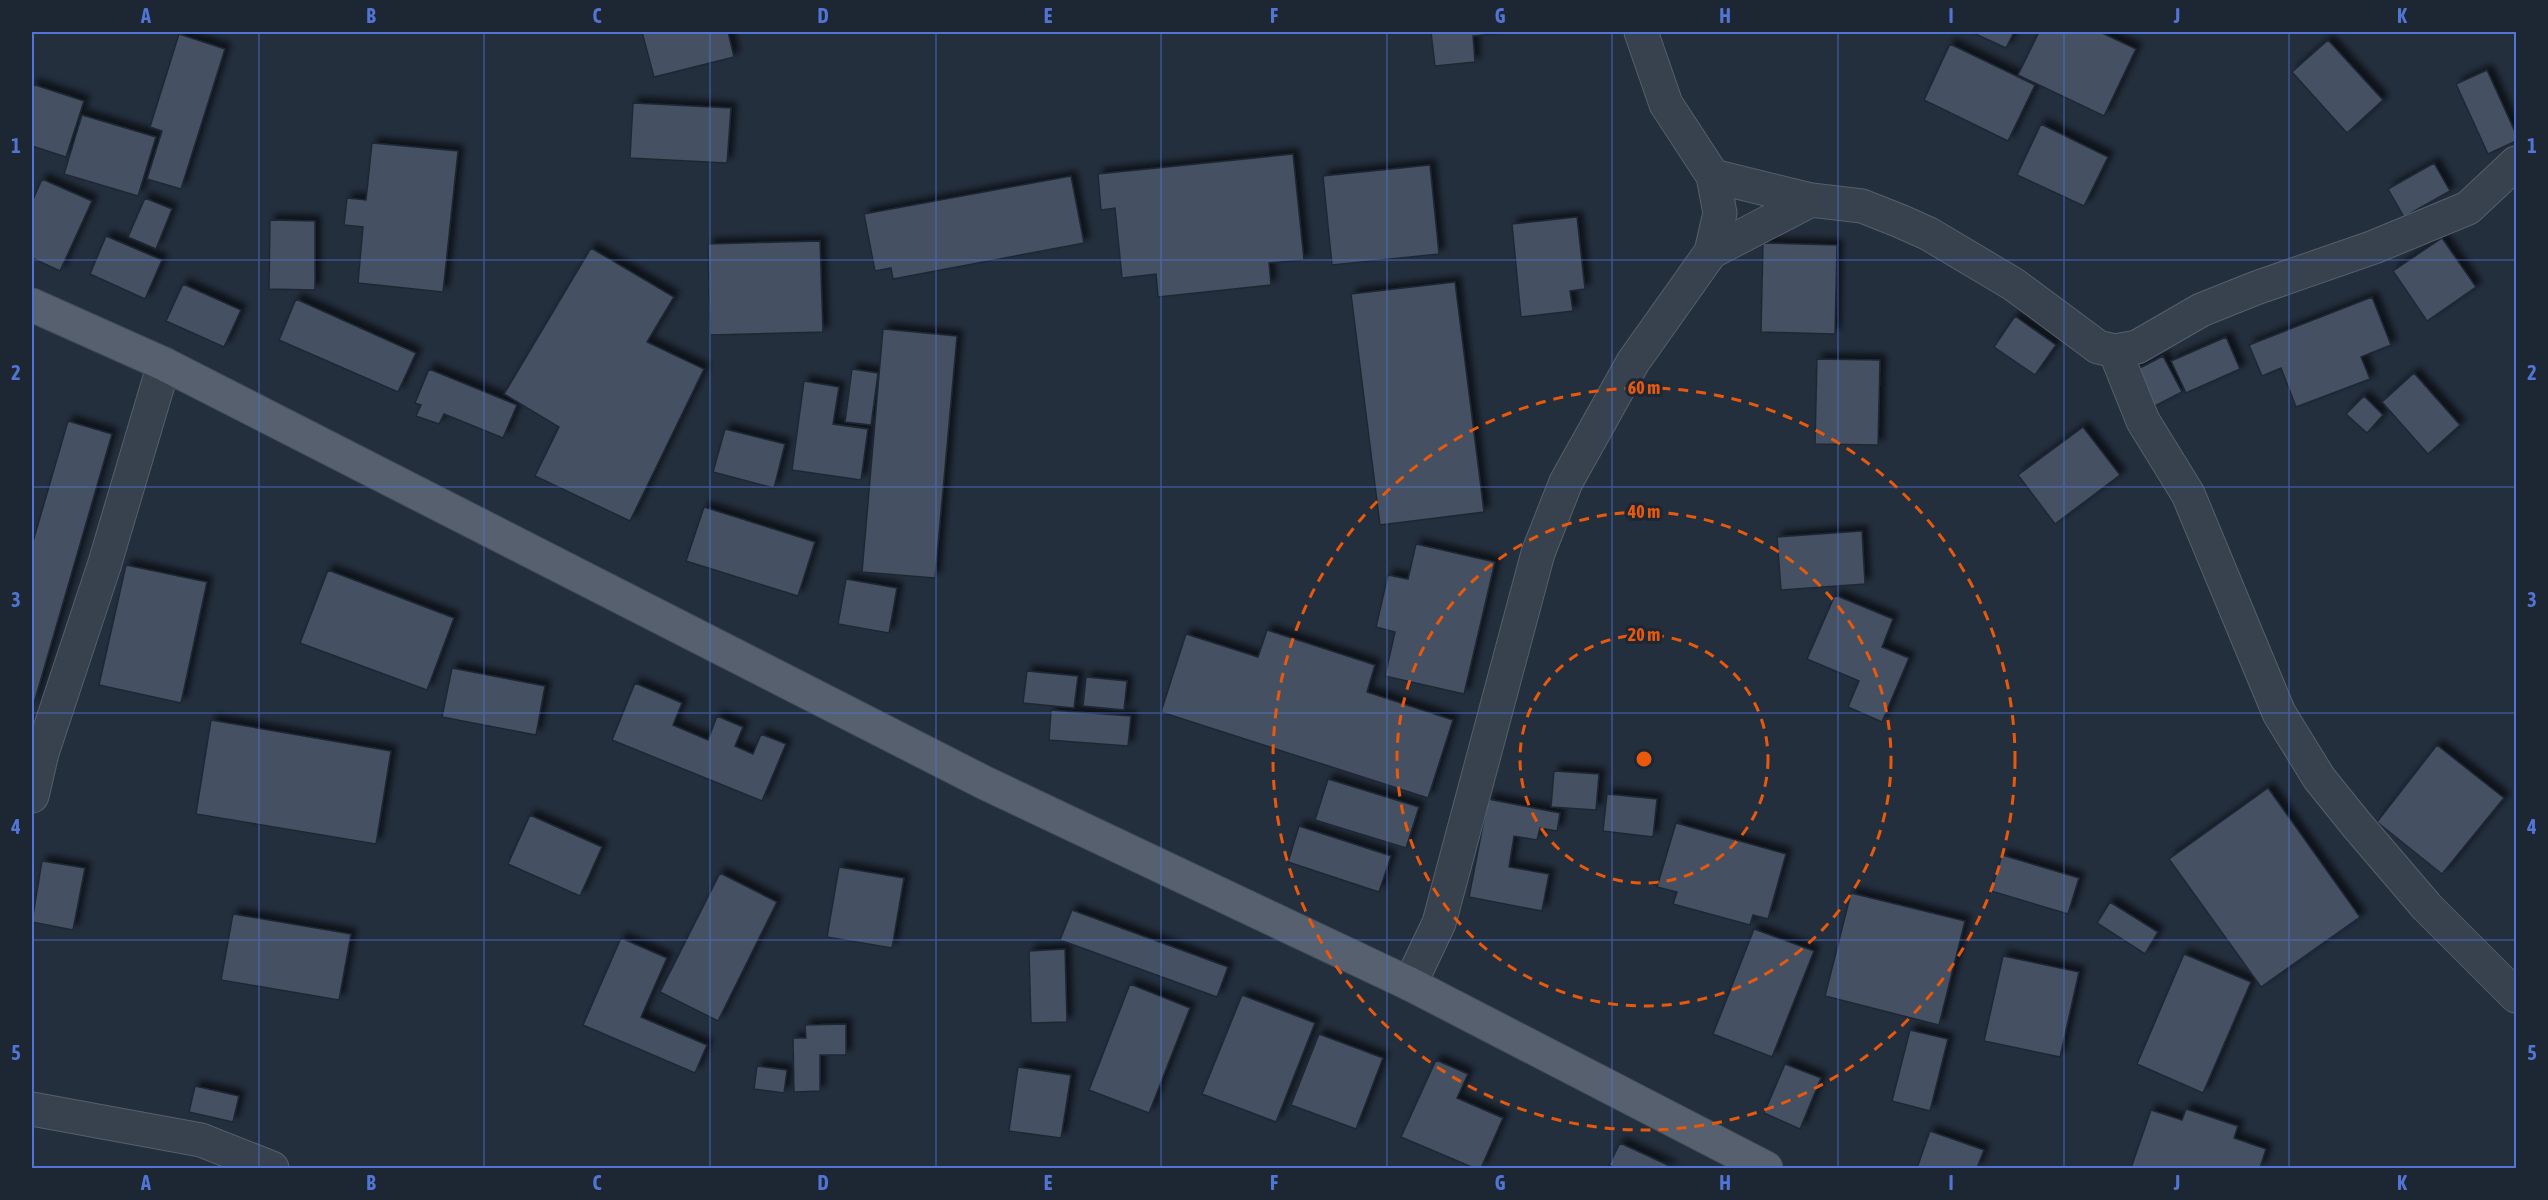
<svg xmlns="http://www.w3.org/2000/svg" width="2548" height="1200" viewBox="0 0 2548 1200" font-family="'Asap Condensed',sans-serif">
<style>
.building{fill:#455162;stroke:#1f2835;stroke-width:1.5;filter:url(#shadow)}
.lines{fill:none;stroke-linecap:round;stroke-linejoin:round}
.street-casing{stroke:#565f6c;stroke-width:35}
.primary-casing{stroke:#414a57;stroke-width:35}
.street{stroke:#38414e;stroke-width:33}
.primary{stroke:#56606e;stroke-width:33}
.grid{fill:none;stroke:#5274d3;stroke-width:1.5;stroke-opacity:0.55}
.ring{fill:none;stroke:#e8590c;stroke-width:3;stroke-dasharray:10 8}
.centre{fill:#e8590c;stroke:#1d2633;stroke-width:3}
.ring-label{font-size:18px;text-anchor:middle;font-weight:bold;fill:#e8590c;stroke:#1d2633;stroke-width:6;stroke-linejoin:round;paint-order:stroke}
.neatline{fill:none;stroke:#5274d3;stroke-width:2}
.grid-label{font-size:20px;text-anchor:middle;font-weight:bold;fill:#5274d3}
</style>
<defs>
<filter id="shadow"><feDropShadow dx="5.5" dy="-5.5" stdDeviation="3" flood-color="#0009"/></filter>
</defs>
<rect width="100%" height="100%" fill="#242f3e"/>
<path class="building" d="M642 32H728L734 57 654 77Z
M1431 32H1516L1473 36 1475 62 1435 66Z
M1971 32H2014L2006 48Z
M2039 32H2100L2136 49 2104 116 2018 75Z
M179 34 225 49 181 189 147 179 162 131 150 127Z
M2328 40 2383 100 2347 133 2292 72Z
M1950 44 2035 85 2008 141 1924 100Z
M2487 70 2516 134V141L2488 154 2456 84Z
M32 84 84 101 66 157 32 146Z
M633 103 731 108 727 163 630 158Z
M82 115 156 137 138 196 64 174Z
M2041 124 2108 157 2084 206 2017 175Z
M372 143 458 151 443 292 358 283 363 227 344 225 347 198 366 200Z
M1293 154 1304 260 1269 263 1271 285 1158 297 1156 274 1122 278 1115 208 1101 210 1098 174Z
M2434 163 2450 191 2404 217 2388 189Z
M1430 165 1439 254 1332 265 1323 176Z
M1071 176 1084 243 893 279 891 268 875 271 864 214Z
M42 179 92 201 60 271 32 258V202Z
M145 198 172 209 156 249 128 237Z
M1577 217 1585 289 1570 291 1573 311 1521 317 1512 224Z
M270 220 315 221V290L269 289Z
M106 236 162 260 145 299 90 274Z
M2442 238 2476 287 2427 321 2393 271Z
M820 241 823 332 710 335 708 244Z
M1763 243 1837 245 1835 334 1761 332Z
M591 248 674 297 647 342 704 369 630 521 535 476 559 427 504 394Z
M1455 282 1484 512 1380 525 1351 294Z
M183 284 241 310 224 347 166 321Z
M2372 297 2391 345 2361 357 2370 379 2296 407 2281 368 2262 376 2249 345Z
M296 299 416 353 398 392 279 340Z
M2015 316 2056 345 2035 375 1994 347Z
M883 329 957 336 935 578 862 572Z
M2226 337 2240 369 2186 393 2171 361Z
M2163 356 2182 392 2149 409 2130 373Z
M1817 359 1880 360 1878 445 1815 444Z
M429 369 517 405 503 438 444 414 439 424 416 416 421 405 415 403Z
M852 369 878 373 871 425 845 422Z
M2414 373 2460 425 2428 454 2382 402Z
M804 381 839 387 833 424 868 429 861 480 792 470Z
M2364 396 2383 415 2367 433 2346 414Z
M68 421 112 434 32 710V545Z
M2083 427 2120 475 2055 524 2018 475Z
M725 429 785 444 774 488 713 472Z
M704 507 815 542 798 596 686 561Z
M1862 531 1865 584 1781 590 1777 537Z
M1416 544 1495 562 1464 694 1385 676 1395 632 1376 627 1388 575 1408 579Z
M126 565 207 582 181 703 99 685Z
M328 570 454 618 427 690 300 643Z
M846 579 897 588 889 633 838 624Z
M1835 595 1893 619 1882 647 1909 658 1882 722 1848 707 1859 681 1807 659Z
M1267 630 1375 665 1367 692 1453 720 1428 798 1161 712 1186 634 1258 657Z
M452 668 545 686 536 735 442 717Z
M1027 671 1078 676 1074 708 1023 703Z
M1086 677 1127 681 1124 710 1083 706Z
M635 683 682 703 673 725 708 740 717 716 743 727 735 746 753 754 761 734 786 744 762 801 612 740Z
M1051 710 1131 716 1128 746 1049 740Z
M211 720 391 751 376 844 196 814Z
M2437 745 2504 798 2442 874 2377 822Z
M1554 771 1599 774 1596 810 1551 807Z
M1328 779 1419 807 1406 848 1315 820Z
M2268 788 2360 917 2261 987 2169 859Z
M1607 794 1657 799 1653 837 1603 831Z
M1488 799 1560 813 1557 831 1540 828 1537 840 1514 836 1509 867 1549 874 1542 911 1469 897Z
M530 815 602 847 580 896 508 864Z
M1676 823 1786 854 1768 919 1753 915 1750 925 1673 904 1677 892 1657 887Z
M1299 826 1391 856 1379 892 1288 862Z
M2002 855 2079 878 2068 914 1991 891Z
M42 861 85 868 73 930 32 922Z
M839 867 904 878 892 948 827 937Z
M720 873 777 902 718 1021 660 992Z
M1851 893 1965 921 1939 1025 1825 996Z
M2110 902 2158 932 2145 954 2097 923Z
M1072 910 1228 967 1217 997 1060 940Z
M233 914 351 934 339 1000 221 980Z
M1754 929 1814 951 1772 1057 1713 1034Z
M621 938 667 958 641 1017 707 1045 695 1073 583 1025Z
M1065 949 1067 1022 1031 1023 1029 951Z
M2184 954 2251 982 2203 1093 2137 1064Z
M2003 956 2079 972 2060 1057 1984 1041Z
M1130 984 1190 1008 1149 1113 1089 1090Z
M1242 995 1315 1023 1276 1122 1202 1094Z
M846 1024V1055H820V1091L794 1092 793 1038H806L805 1025Z
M1910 1030 1948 1039 1930 1111 1892 1101Z
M1319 1034 1383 1058 1356 1129 1291 1105Z
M1436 1060 1468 1074 1457 1098 1503 1118 1481 1168H1474L1401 1137Z
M1785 1064 1821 1078 1800 1129 1764 1113Z
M757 1066 787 1070 784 1093 754 1089Z
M1018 1067 1071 1075 1061 1138 1009 1131Z
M195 1086 239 1096 233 1122 189 1112Z
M2186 1109 2238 1126 2234 1138 2266 1149 2260 1168H2131L2151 1110 2182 1120Z
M1930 1131 1984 1150 1977 1168H1917Z
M1620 1143 1672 1167 1671 1168H1616L1609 1165Z"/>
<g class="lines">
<defs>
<path id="street" d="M1713 176 1811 200 1862 206 1900 221 1929 234 2013 284 2098 347 2115 351 2137 347 2201 310 2256 288 2374 247 2468 208 2516 163
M1711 252 1811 200
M2115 351 2143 421 2188 494 2279 713 2319 778 2356 824 2427 907 2516 996
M32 796 42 753 104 566 164 364
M1410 984 1439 923 1538 553 1566 482 1633 362 1711 252 1720 213 1713 176 1666 104 1641 32
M32 1109 201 1140 272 1168"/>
<path id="primary" d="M32 305 164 364 985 783 1410 984 1766 1168"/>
</defs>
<use href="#street" class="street-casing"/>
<use href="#primary" class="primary-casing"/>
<use href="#street" class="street"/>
<use href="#primary" class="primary"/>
</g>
<path class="grid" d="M259 32V1168M484 32V1168M710 32V1168M936 32V1168M1161 32V1168M1387 32V1168M1612 32V1168M1838 32V1168M2064 32V1168M2289 32V1168M32 260H2516M32 487H2516M32 713H2516M32 940H2516"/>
<g class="ring">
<circle cx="1644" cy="759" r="124"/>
<circle cx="1644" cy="759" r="247"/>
<circle cx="1644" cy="759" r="371"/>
</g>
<circle cx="1644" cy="759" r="9" class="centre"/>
<g class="ring-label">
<text x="1644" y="394">60 m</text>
<text x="1644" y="518">40 m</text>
<text x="1644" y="641">20 m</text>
</g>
<rect width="2548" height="1200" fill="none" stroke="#1d2633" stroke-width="66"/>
<rect x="33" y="33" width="2482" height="1134" class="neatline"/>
<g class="grid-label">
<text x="146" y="23">A</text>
<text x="371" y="23">B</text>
<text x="597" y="23">C</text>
<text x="823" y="23">D</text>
<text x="1048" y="23">E</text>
<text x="1274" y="23">F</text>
<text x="1500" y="23">G</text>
<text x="1725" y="23">H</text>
<text x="1951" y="23">I</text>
<text x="2177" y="23">J</text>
<text x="2402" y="23">K</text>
<text x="16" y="153">1</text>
<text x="2532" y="153">1</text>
<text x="16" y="380">2</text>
<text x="2532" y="380">2</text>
<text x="16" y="607">3</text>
<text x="2532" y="607">3</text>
<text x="16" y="834">4</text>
<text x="2532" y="834">4</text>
<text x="16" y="1060">5</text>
<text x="2532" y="1060">5</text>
<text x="146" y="1190">A</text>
<text x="371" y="1190">B</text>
<text x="597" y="1190">C</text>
<text x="823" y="1190">D</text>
<text x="1048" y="1190">E</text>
<text x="1274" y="1190">F</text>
<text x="1500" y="1190">G</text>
<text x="1725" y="1190">H</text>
<text x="1951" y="1190">I</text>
<text x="2177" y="1190">J</text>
<text x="2402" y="1190">K</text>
</g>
</svg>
